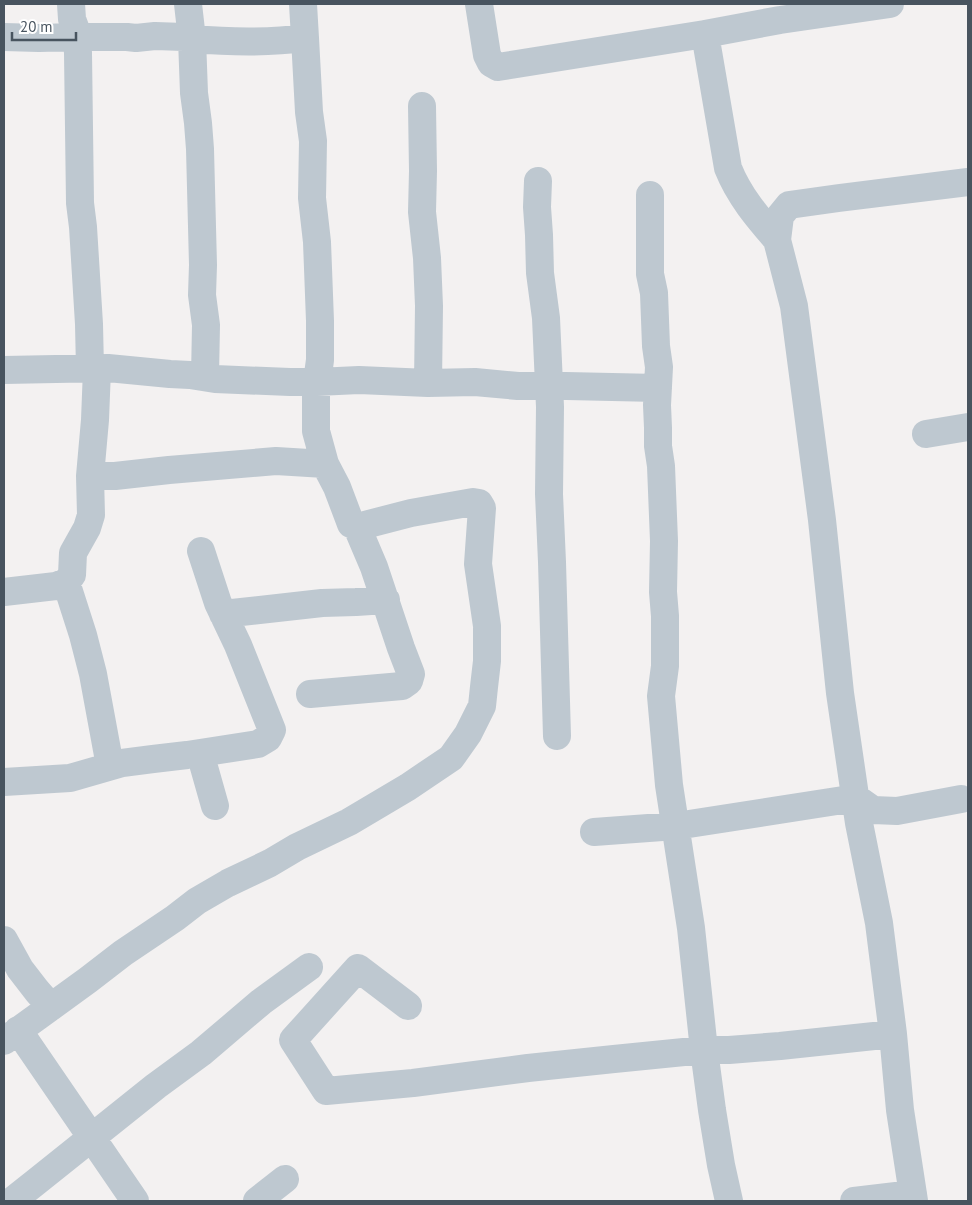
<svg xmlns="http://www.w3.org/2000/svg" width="972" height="1205" viewBox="0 0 972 1205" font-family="'PT Sans',sans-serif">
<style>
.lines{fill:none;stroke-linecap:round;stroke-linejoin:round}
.minor{stroke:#bec8d0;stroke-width:28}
</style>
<rect width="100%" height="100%" fill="#f3f1f1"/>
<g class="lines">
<path class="minor" d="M71 4 72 19 76 30 78 53 80 203 83 227 89 324 90 369
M303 4 305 38
M479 4 487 55 491 63 498 67 705 34 728 168C739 196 758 218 777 240
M705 34 780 20 890 4
M4 37 39 38 76 37H127L136 38 155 36 184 37 192 39 194 93 198 123 200 149 203 265 202 295 206 325 205 376
M422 106 423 171 422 212 427 258 429 306 428 383
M538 181 537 207 539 235 540 273 546 318 550 407 549 494 552 562 557 736
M650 195V274L654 293 656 346 659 367 657 405 658 428V446L661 466 664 541 663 592 665 616V666L661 696 669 785 691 928 704 1050 712 1110 721 1165 729 1201
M4 370 108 368 170 374 190 375 215 379 290 382H317L359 380 428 383 475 382 518 386H566L658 388
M926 434 968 427
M90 476H115L169 470 276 461 325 464
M66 582 83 635 93 674 110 766
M4 592 56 586 66 582 72 575 73 553 87 528 91 515 90 476 95 420 97 369
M223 614 322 603 356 602 386 600
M310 694 402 686 409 681 411 674 401 648 374 567 357 527
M200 753 215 806
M4 782 70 778 122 763 153 759 187 755 258 744 268 738 272 730 238 645 218 603 201 551
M594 832 676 826 856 798 873 810 897 811 961 799
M4 940 20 969 37 991 51 1007
M408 1006 358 968 293 1040 326 1091 413 1083 528 1068 614 1059 704 1050H729L780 1046 893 1034
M18 1030 135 1201
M4 1041 88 980 123 953 175 918 197 901 228 883 270 863 297 847 349 822 408 787 451 758 468 734 482 706 484 687 487 661V626L478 564 482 508 479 503 473 502 411 513 357 527 351 524 337 487 325 464 316 431V389L320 360V321L317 242 312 198 313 141 309 112 305 38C268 43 229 42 192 39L188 4
M12 1201 36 1182 156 1086 201 1053 261 1002 309 967
M257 1201 285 1179
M854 1201 913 1194
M914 1201 900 1110 893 1034 879 923 859 823 840 693 822 520 794 306 777 240 780 216 789 205 839 198 968 182"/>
</g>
<rect width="972" height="1205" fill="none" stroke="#48545f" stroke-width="10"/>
<path d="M12 32v8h64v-8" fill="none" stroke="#48545f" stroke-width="2.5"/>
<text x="20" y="32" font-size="15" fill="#48545f" stroke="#ffffff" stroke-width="4" paint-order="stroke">20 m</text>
</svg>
